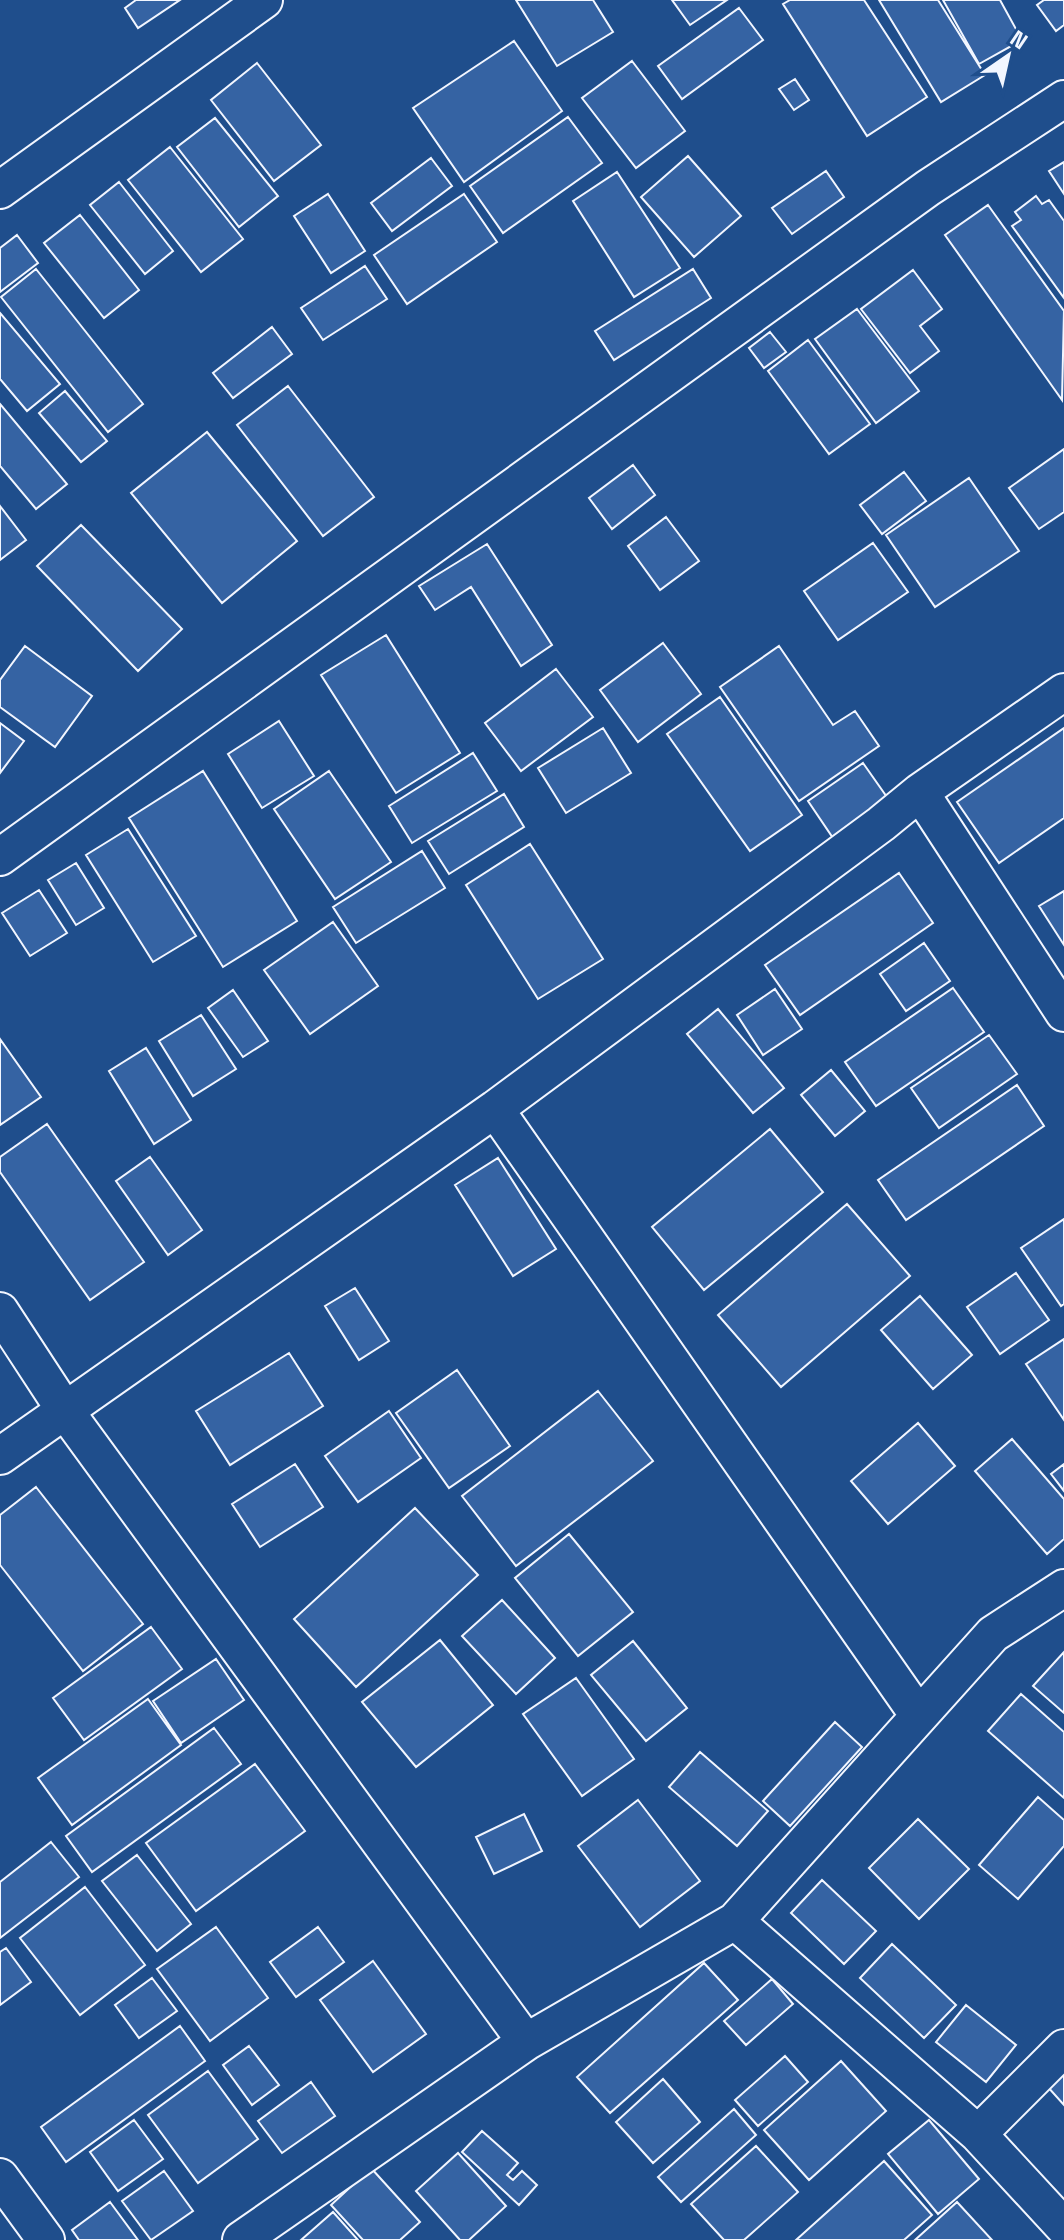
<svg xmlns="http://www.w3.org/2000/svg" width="1064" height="2240" viewBox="0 0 1064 2240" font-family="'Space Grotesk',sans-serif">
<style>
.building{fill:#3563a3;stroke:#f2f6ff;stroke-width:2}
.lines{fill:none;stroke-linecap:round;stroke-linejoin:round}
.minor-casing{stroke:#f2f6ff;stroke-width:40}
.minor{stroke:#1f4e8c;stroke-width:36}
</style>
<rect width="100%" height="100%" fill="#1f4e8c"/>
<path class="building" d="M136 0H180L138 28 125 8Z
M516 0H593L613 32 557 66Z
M672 0H727L690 25Z
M790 0H864L927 97 867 136 783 4Z
M879 0H938L985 75 941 102Z
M943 0H1000L1022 40 979 64Z
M1044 0H1064V25L1056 31 1037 5Z
M739 8 763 40 682 99 658 66Z
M514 41 562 111 464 182 413 108Z
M632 61 685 131 636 168 582 98Z
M257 63 321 145 274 181 211 100Z
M795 79 809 100 794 110 779 89Z
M568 117 602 163 503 233 470 186Z
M215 118 278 196 239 227 177 147Z
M170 147 243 239 201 272 128 180Z
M688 156 741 216 694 257 641 197Z
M431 158 452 186 392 231 371 203Z
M1064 162V194L1049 171Z
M826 171 844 197 792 234 772 208Z
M617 172 680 268 634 297 573 201Z
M119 182 173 251 145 274 90 205Z
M328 194 365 251 331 273 294 216Z
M464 194 497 242 407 304 374 255Z
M1036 196 1042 204 1049 200 1064 221V298L1012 226 1021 220 1015 212Z
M988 205 1064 311 1062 400 945 235Z
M80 215 139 290 104 318 44 243Z
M17 235 38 263 0 292V248Z
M365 266 387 299 323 340 301 308Z
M36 269 143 404 108 432 1 297Z
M693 269 711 298 614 360 595 331Z
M913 270 942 309 920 326 939 351 910 373 861 309Z
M857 309 919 391 876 423 815 339Z
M0 313 60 384 27 411 0 379Z
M272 327 292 354 233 398 213 373Z
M770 332 786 352 764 368 749 348Z
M808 340 870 424 829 454 768 371Z
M288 386 374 497 323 536 237 425Z
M65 391 107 441 81 462 39 413Z
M0 404 67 484 36 509 0 466Z
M207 432 297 541 222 603 131 493Z
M1064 449V512L1039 529 1009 488Z
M633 465 655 495 612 529 589 498Z
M904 472 926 501 882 534 860 505Z
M969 478 1019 551 935 607 886 535Z
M0 506 26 540 0 560Z
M666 517 699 561 660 590 628 546Z
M81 525 182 629 138 671 37 566Z
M873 543 908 592 838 640 804 591Z
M487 544 552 645 521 666 471 587 435 610 419 586Z
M386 635 460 753 396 793 321 675Z
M663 643 701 694 638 742 600 690Z
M25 646 92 696 55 747 0 707V680Z
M779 646 833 725 855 711 879 746 799 801 720 687Z
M556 669 593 717 521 771 485 723Z
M720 697 802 815 750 851 667 734Z
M279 721 314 776 262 808 228 754Z
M0 723 24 741 0 773Z
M603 728 631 773 566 813 538 768Z
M1064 728V818L999 863 957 802Z
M473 753 497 791 412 843 389 806Z
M863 763 889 800 833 838 808 801Z
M203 771 297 921 223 967 129 818Z
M329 771 391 862 335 899 274 809Z
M504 794 524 827 449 874 428 841Z
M128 829 196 936 153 962 86 855Z
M530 844 603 959 538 999 466 885Z
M422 851 445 888 356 943 333 907Z
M76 863 104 908 76 925 48 880Z
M899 873 933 923 800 1015 765 965Z
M39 890 67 933 30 956 2 913Z
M1064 891V945L1039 906Z
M333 922 378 986 310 1034 264 970Z
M924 943 950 981 906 1011 880 974Z
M953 988 984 1032 876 1106 845 1062Z
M775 989 802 1029 763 1055 737 1015Z
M233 990 268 1041 243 1057 208 1008Z
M718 1009 784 1088 753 1113 687 1034Z
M201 1015 236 1069 193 1096 159 1041Z
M989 1035 1017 1074 939 1128 911 1088Z
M0 1039 41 1097 0 1125Z
M146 1048 191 1120 154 1144 109 1071Z
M831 1070 865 1111 835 1136 801 1095Z
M1017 1085 1044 1126 906 1220 878 1180Z
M47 1124 144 1262 90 1300 0 1172V1157Z
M770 1129 823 1192 704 1290 652 1227Z
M150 1157 202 1230 168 1255 116 1181Z
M498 1158 556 1249 513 1276 455 1185Z
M847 1204 910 1276 781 1387 718 1315Z
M1064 1219V1304L1061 1306 1021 1248Z
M1016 1273 1049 1320 1000 1354 967 1307Z
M355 1288 389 1341 359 1360 325 1306Z
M920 1296 972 1355 933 1389 881 1330Z
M1064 1339V1420L1026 1364Z
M289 1353 323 1406 230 1465 196 1411Z
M457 1370 510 1446 449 1488 396 1413Z
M598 1391 653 1461 516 1566 462 1496Z
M389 1411 421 1458 358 1502 325 1456Z
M918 1423 955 1466 888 1524 851 1481Z
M1012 1439 1064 1499V1539L1047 1554 975 1471Z
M295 1464 323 1507 260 1547 232 1504Z
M1064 1464V1491L1051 1474Z
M36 1487 143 1624 83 1671 0 1565V1515Z
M415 1508 478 1575 356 1687 294 1619Z
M569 1534 633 1612 578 1656 515 1578Z
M502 1600 555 1658 516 1694 462 1636Z
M151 1627 182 1669 84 1740 53 1698Z
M440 1640 493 1705 416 1767 362 1702Z
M633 1641 687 1708 646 1741 591 1675Z
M1064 1652V1713L1033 1686Z
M216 1659 244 1700 181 1743 153 1701Z
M576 1678 634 1759 582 1796 523 1714Z
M1021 1694 1064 1732V1798L988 1731Z
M148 1699 181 1745 72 1825 38 1778Z
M835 1722 862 1747 790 1826 763 1801Z
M214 1728 241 1764 92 1872 66 1836Z
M700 1752 768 1811 737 1846 669 1787Z
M255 1764 305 1831 196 1911 146 1843Z
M1038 1797 1064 1820V1846L1018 1899 979 1865Z
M638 1800 700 1881 640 1927 578 1846Z
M524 1814 542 1851 494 1874 476 1837Z
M918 1819 969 1869 919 1919 869 1868Z
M51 1842 79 1877 0 1938V1882Z
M137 1855 191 1924 157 1951 102 1881Z
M822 1880 876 1931 844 1964 791 1913Z
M85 1887 145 1965 80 2015 20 1938Z
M216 1927 268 1998 210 2041 157 1969Z
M318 1927 344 1962 296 1997 270 1962Z
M892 1944 956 2005 924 2038 860 1978Z
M6 1948 31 1982 0 2005V1952Z
M373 1961 426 2034 373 2072 320 2000Z
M704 1963 738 2000 610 2113 577 2077Z
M152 1978 177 2011 139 2038 115 2005Z
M772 1979 793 2004 746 2045 724 2021Z
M966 2005 1016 2045 986 2082 936 2042Z
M180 2026 205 2061 66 2162 41 2127Z
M249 2046 279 2085 252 2105 223 2065Z
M785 2056 808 2082 758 2126 735 2100Z
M841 2061 886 2111 809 2180 764 2130Z
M208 2071 258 2139 198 2183 148 2115Z
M1064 2071V2105L1047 2086Z
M663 2079 700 2122 653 2163 616 2122Z
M311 2082 335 2116 282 2153 258 2121Z
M734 2109 756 2135 681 2202 658 2177Z
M134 2120 163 2159 118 2191 90 2152Z
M929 2120 979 2179 938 2214 888 2154Z
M482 2131 518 2163 507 2175 513 2180 522 2171 537 2185 519 2205 462 2152Z
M756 2146 798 2192 744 2240H724L691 2204Z
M458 2153 506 2206 469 2240H460L416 2191Z
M884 2161 932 2215 904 2240H796Z
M371 2168 420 2222 400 2240H363L331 2205Z
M164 2171 193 2211 151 2240 122 2201Z
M110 2202 138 2240H79L72 2230Z
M957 2202 992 2240H915Z
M333 2212 358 2240H301Z"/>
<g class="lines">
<defs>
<path id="minor" d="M0 190 264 0
M920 792 1064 1013
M0 857 928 188 1064 99
M495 1109 919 1716
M0 1311 66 1412 526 2042 735 1921 978 2134 1064 2227
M0 1456 495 1109 881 824 920 792 1064 692
M735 1921 993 1634 1064 1588
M978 2134 1064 2048
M0 2177 46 2240
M241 2240 526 2042"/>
</defs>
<use href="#minor" class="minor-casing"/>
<use href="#minor" class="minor"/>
</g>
<g transform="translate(1008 56) rotate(34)" stroke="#1f4e8c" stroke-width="6" paint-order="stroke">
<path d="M0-6L14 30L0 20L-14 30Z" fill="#f2f6ff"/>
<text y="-12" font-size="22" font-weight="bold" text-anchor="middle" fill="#f2f6ff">N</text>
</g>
</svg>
